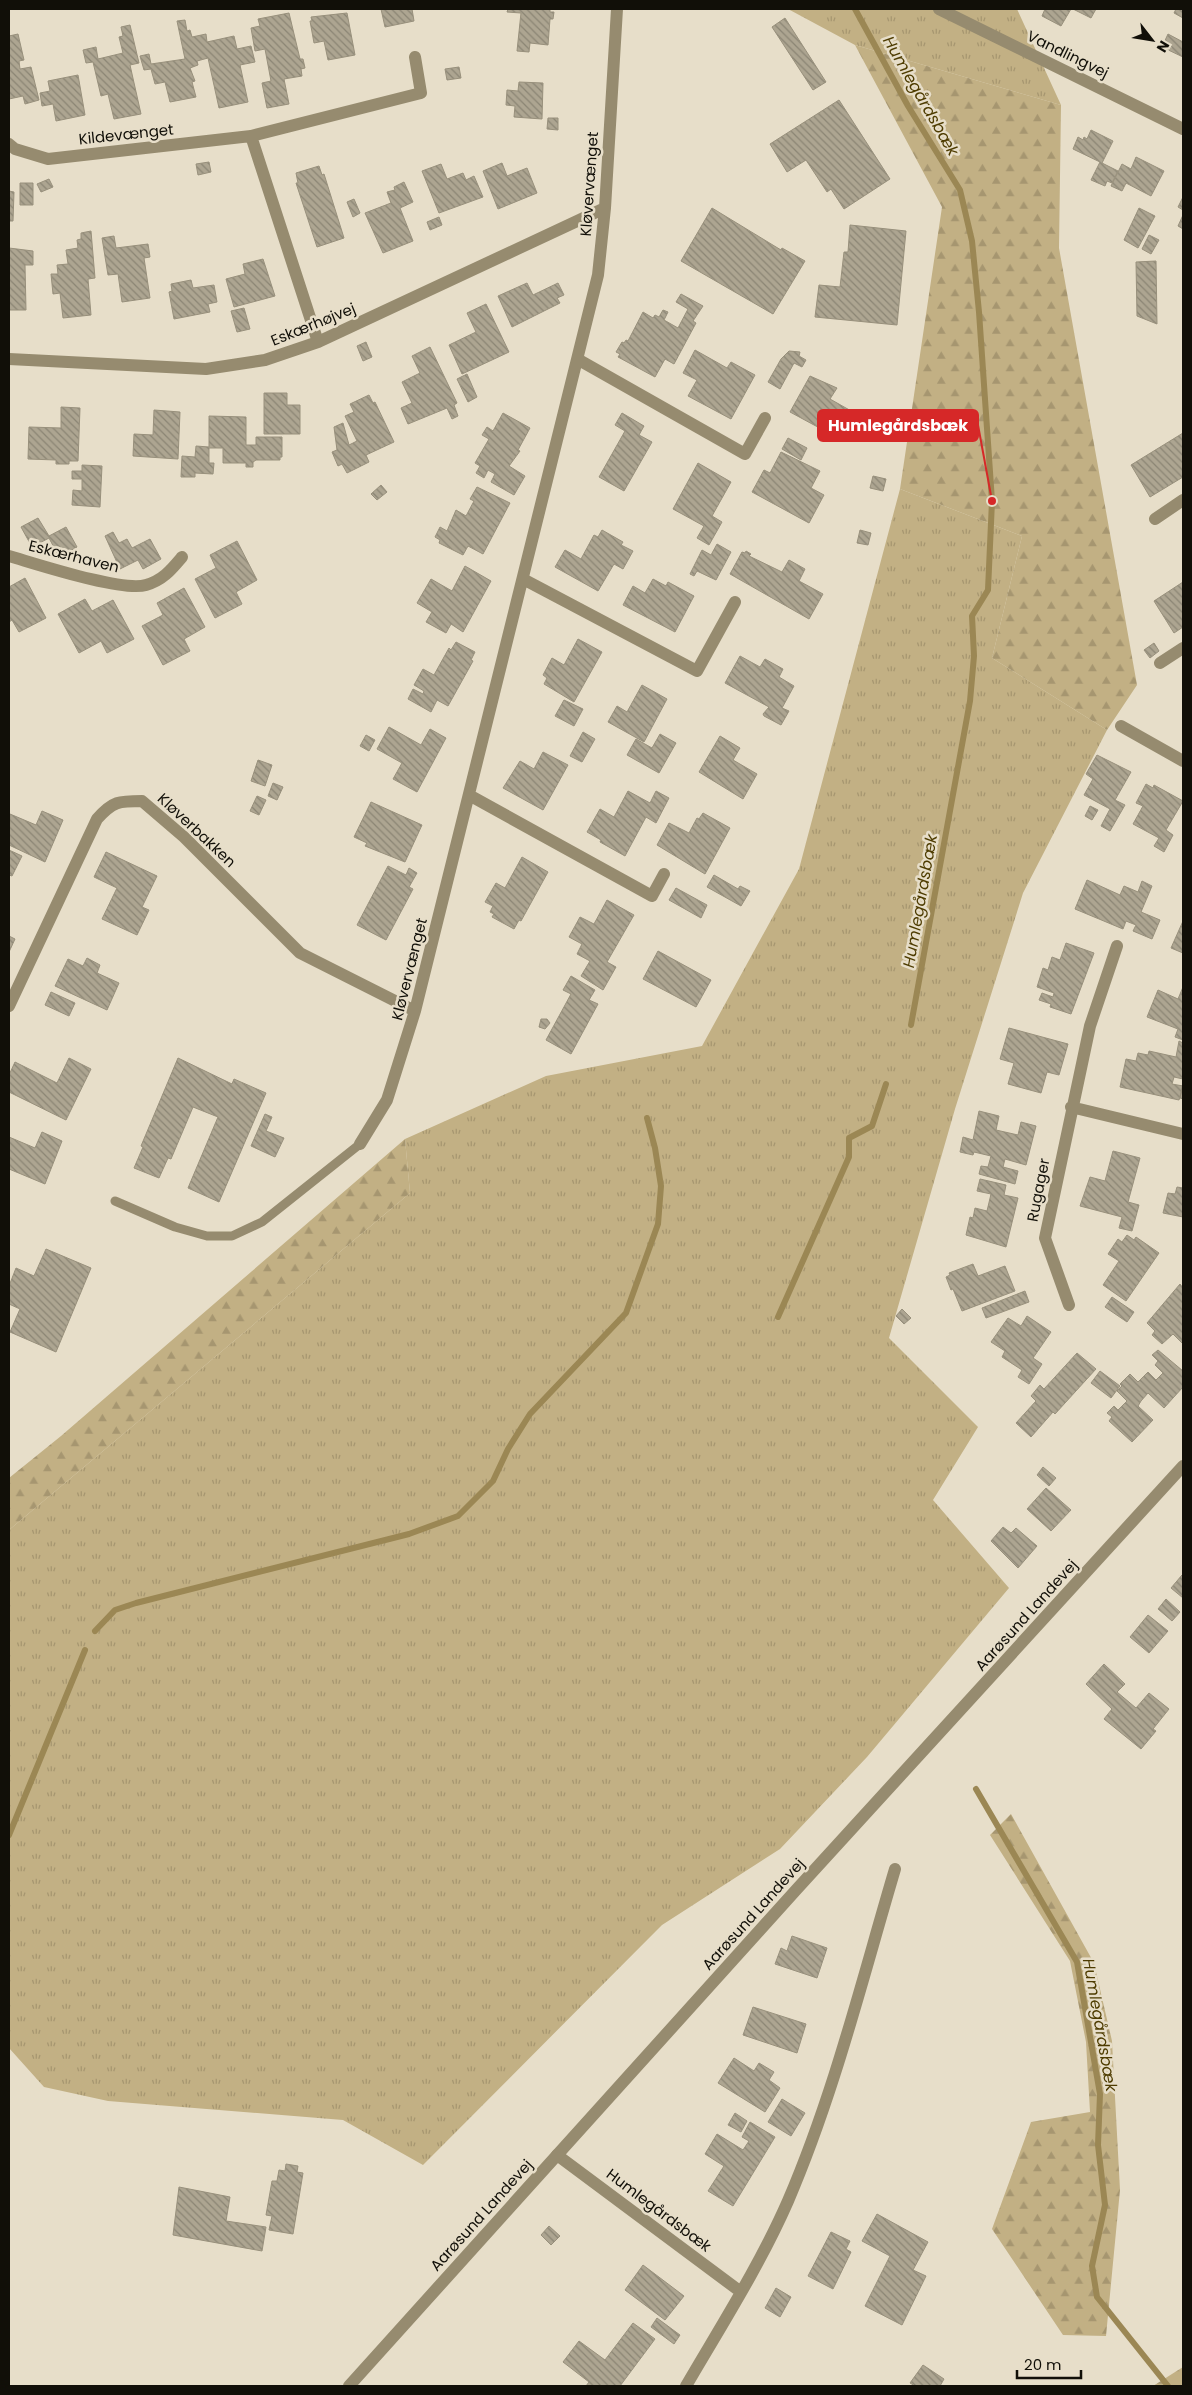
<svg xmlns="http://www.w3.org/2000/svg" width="1192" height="2395" viewBox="0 0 1192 2395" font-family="Poppins,sans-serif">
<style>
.grass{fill:url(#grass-tufts)}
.forest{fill:url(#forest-firs)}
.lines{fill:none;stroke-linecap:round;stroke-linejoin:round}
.stream{stroke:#9b8754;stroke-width:6}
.building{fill:url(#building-back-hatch);stroke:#98907c}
.service{stroke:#968b6f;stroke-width:9}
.minor{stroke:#968b6f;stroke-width:12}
.tertiary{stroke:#968b6f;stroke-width:12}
.labels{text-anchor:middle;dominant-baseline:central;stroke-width:5;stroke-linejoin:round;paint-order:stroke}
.street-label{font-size:15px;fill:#110f08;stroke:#e7dec9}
.water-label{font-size:16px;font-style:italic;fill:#4e3c01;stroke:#e7dec9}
.leader{fill:none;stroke:#d62828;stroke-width:2}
.callout-dot{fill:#d62828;stroke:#e7dec9;stroke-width:2}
.callout{fill:#d62828;stroke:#d62828;stroke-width:2}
.callout-label{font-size:16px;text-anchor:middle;font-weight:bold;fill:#fff}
</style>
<defs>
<pattern id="grass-tufts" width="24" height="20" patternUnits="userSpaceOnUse" patternTransform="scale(1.25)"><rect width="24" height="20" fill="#c2b084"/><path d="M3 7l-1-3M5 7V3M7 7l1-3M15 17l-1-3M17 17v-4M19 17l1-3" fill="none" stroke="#a69670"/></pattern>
<pattern id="forest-firs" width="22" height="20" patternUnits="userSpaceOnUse" patternTransform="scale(1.25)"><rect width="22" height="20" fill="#c2b084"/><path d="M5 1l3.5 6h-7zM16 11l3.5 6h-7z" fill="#a69670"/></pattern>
<pattern id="building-back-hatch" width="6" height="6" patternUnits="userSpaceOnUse" patternTransform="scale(1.25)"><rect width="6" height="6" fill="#ada591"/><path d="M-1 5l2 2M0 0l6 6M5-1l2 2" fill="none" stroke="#8b8574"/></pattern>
</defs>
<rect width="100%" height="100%" fill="#e7dec9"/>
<path class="grass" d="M788 9H1017L1061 105 855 45Z
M900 489 1022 536 992 658 1107 730 1023 893 955 1109 889 1338 978 1427 933 1500 1009 1588 867 1757 780 1849 662 1925 423 2165 343 2120 108 2101 44 2087 9 2048V1530L410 1193 405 1139 546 1076 702 1046 799 869Z"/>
<path class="forest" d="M855 45 1061 105 1059 248 1137 685 1107 730 992 658 1022 536 900 489 942 207Z
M405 1139 410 1193 9 1530V1478L61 1436Z
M1011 1814 1094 1963 1112 2041 1120 2190 1106 2336 1063 2335 992 2229 1031 2122 1090 2112 1086 2042 1070 1961 990 1835Z
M1183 2367V2386H1153Z"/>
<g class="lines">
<path class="stream" d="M855 9 908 106 960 190 972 241 979 312 992 501 988 590 972 616 974 656 970 701 911 1025
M778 1317 849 1157V1138L872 1126 886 1084
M95 1631 115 1610 136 1603 409 1534 458 1516 493 1481 508 1449 530 1414 626 1313 658 1224 661 1186 655 1148 647 1118
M976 1789 1077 1962 1100 2094 1098 2145 1105 2205 1092 2266 1097 2297 1168 2386
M9 1835 85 1650"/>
</g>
<path class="building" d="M381 9H412L414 21 385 27Z
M508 9H550V12H554L553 19H550L548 45 530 43 529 52 517 51 521 13 507 12Z
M1045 9H1071L1061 26 1042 16Z
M1073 9H1096L1091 18Z
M1176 9H1183V18L1174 13Z
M289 13 300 59H303L305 68 301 69 302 76 284 79 289 104 267 108 262 83 271 81 265 49 255 51 251 28 260 26 258 19Z
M347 13 355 55 328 60 324 41 314 43 310 21H312L311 17Z
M785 18 826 82 813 90 772 27Z
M185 20 187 31 190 30 192 37 206 34 207 42 234 36 237 49 251 46 255 62 240 65 248 102 219 108 208 58 197 61 198 65 190 68 195 81 192 82 196 97 170 102 165 82 155 84 151 69 144 70 140 56 149 54 151 64 185 59 177 21Z
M130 25 139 63 130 65 141 114 114 119 108 94 101 96 93 62 86 63 83 50 96 47 98 59 123 53 119 37 123 36 121 27Z
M18 34 24 60 19 61 20 69 31 67 39 100 25 104 23 96 9 99V36Z
M1168 34 1183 42V57L1162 47Z
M459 67 461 78 447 80 445 69Z
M78 75 85 115 56 121 53 104 42 106 40 93 50 91 48 81Z
M519 82 543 83 542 119 514 117 515 106 506 105 507 90 518 91Z
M839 100 890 179 844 209 831 189 827 192 806 160 787 172 770 144Z
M548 118H558V130L547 129Z
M1091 130 1113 141 1102 163 1118 171 1112 183 1107 181 1105 186 1091 180 1100 162 1073 149 1078 137 1083 140 1084 137 1087 139Z
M1136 157 1164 171 1151 196 1126 183 1122 191 1111 186 1122 164 1131 169Z
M209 162 211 172 198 175 196 164Z
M502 163 507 176 527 168 537 193 498 209 483 171Z
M441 164 447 179 463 173 466 180 474 176 483 197 439 213 422 171Z
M319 166 322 175 324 174 344 238 317 247 296 183H298L296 173Z
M49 179 53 187 41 192 37 184Z
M404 182 413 202 400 208 413 241 383 253 365 213 391 203 387 192 395 190 394 187Z
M20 183H33V205H20Z
M9 191 14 192 13 221H9Z
M1183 197V210L1178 207Z
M354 199 360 213 353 217 347 202Z
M712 208 781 250 782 248 805 261 773 314 681 261Z
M1139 208 1155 216 1138 248 1124 240Z
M1183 215V229L1178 226Z
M439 217 442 225 430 230 427 222Z
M850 225 906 231 897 325 815 317 819 285 840 287 844 252H848Z
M91 231 95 278 88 279 91 315 63 318 60 293 53 294 51 274H58L57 265 68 264 66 250 78 248 77 240 81 239V233Z
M1149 235 1159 240 1151 254 1142 249Z
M114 236 116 248 148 244 150 257 144 258 150 298 122 302 118 274 108 275 102 238Z
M9 248 33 251V265H25L26 310H9Z
M263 259 275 296 234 307 226 279 245 274 243 264Z
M1156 261 1157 324 1137 316 1136 262Z
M191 280 193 288 214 285 217 302 208 304 210 312 174 319 169 292 172 291 171 284Z
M527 283 533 295 558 283 564 295 557 298 560 303 512 327 498 296Z
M681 294 703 306 693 321 696 323 674 364 665 359 655 377 618 357 620 354 616 352 622 342 624 343 626 340 628 341 643 312 653 318 655 315 659 317 663 310 668 312 664 320 678 328 688 309 676 302Z
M486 304 509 352 462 374 449 345 476 332 467 313Z
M244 308 250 329 237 332 231 311Z
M366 342 372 357 363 361 357 346Z
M430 347 457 403 454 405 458 416 452 419 447 408 408 424 401 408 412 403 402 382 420 373 412 356Z
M695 350 727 368 731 362 755 375 731 419 688 396 697 380 683 373Z
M789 351 800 352 799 356 806 360 802 367 794 363 780 389 768 382 781 359Z
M467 374 477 397 468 402 457 379Z
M810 376 837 388 830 399 853 412 838 438 790 412Z
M264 393H287V405H300V434H264Z
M369 395 373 403 375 402 394 442 366 455 369 462 347 473 342 464 338 466 332 452 337 450 334 427 343 423 349 445 357 441 345 416 354 412 350 404Z
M61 407 80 408 78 461H69V464H56V460L28 459 29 427 61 428Z
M154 410 180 412 178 459 133 456 134 434 153 435Z
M503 413 530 428 518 450 520 451 509 466 525 476 514 495 491 482 495 474 488 470 484 478 476 473 480 466 475 463 489 439 482 435 487 427 493 431Z
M622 413 644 426 639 435 652 442 624 491 599 477 625 431 615 425Z
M209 416 246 417V445H256V437H282V457H280V460H256L253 462V467H246V463H223V448H209V463H214L213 474 195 473V477H181L182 456 195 457 196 446 209 447Z
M1183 433V477L1150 497 1131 465Z
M788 438 807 448 801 460 782 449Z
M781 452 820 471 811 488 824 495 809 523 752 492 764 470 770 473Z
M698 463 731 482 712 516 722 522 709 545 697 538 704 526 673 509Z
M82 465 102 466 100 507 72 505 73 490 82 491V479H72V471H82Z
M873 476 886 479 883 491 870 488Z
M381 485 387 492 377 500 371 494Z
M477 487 510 503 483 554 468 546 463 555 439 543 440 540 435 537 440 527 447 531 456 510 466 516 474 501 470 499Z
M38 518 49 536 66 527 77 547 59 557 49 538 32 547 21 527Z
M602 530 623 542 621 545 633 551 623 569 614 564 598 591 555 567 565 550 581 559 594 535 598 537Z
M860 530 871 533 868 545 857 543Z
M113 532 119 543 127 539 132 548 150 539 161 559 143 569 138 560 120 569 105 536Z
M237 541 257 580 236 592 242 604 215 618 195 579 216 568 210 555Z
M717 544 731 552 716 580 697 571 694 576 690 574 702 550 711 555Z
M746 551 751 554 749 556 782 572 789 560 805 569 799 581 823 594 809 619 730 574 742 552 745 553Z
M465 566 491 581 463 632 451 624 446 633 426 622 432 612 417 603 431 579 452 591Z
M25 578 46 618 19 632 12 620 9 622V587Z
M653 579 666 586 668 582 694 596 675 632 623 605 633 586 645 593Z
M1183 582V627L1174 633 1154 601Z
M184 588 205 627 184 639 190 651 163 665 142 626 163 615 157 603Z
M85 599 92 611 113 600 134 639 107 653 101 641 79 653 58 614Z
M578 639 602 652 574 702 544 684 547 678 543 675 552 658 564 665Z
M456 642 475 652 471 660 473 661 448 706 437 700 431 712 408 699 413 689 423 694 424 691 414 685 423 669 434 675 449 648 451 650Z
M1154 643 1159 651 1150 658 1144 650Z
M740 656 760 667 765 659 783 669 779 677 794 686 782 708 789 711 781 725 764 716 763 714 769 707 725 683Z
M642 685 667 699 644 742 608 722 617 706 627 712Z
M564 700 583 709 574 726 555 716Z
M389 727 421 745 430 729 446 738 417 792 393 779 402 763 377 749Z
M583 732 595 739 582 762 570 756Z
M660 734 676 743 659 773 627 755 636 739 652 748Z
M366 735 375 740 369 751 360 746Z
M720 736 740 748 733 760 757 774 743 799 699 772Z
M543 752 568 765 543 810 503 788 520 761 534 769Z
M1097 755 1131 772 1115 800 1125 805 1110 831 1101 826 1110 809 1084 795 1093 779 1086 774Z
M258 760 272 765 265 786 251 781Z
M273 783 283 787 277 800 268 796Z
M1146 784 1153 788 1154 785 1183 801 1166 830 1173 835 1164 852 1154 846 1159 838 1133 824 1143 806 1136 803Z
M628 791 650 803 656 791 669 798 656 823 646 817 625 856 600 842 601 840 587 832 600 809 614 817Z
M257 796 266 800 259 815 250 811Z
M371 802 422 825 405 862 365 846 367 843 354 837Z
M1090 806 1098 810 1092 820 1085 816Z
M42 811 63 820 45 862 9 845 10 814 36 825Z
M703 813 730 828 705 874 657 845 669 823 689 833 697 818 699 819Z
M9 850 22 856 12 876 9 875Z
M106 852 157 876 142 907 149 910 137 935 102 919 117 888 94 877Z
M522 857 548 872 521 921 519 920 514 929 492 917 494 914 490 912 493 906 485 902 496 883 505 888Z
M388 866 406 875 409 868 417 873 409 887 413 889 386 940 357 925Z
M714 875 738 889 740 886 750 891 741 906 707 887Z
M1087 880 1120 895 1124 886 1138 892 1142 881 1152 886 1141 912 1160 920 1152 939 1133 931 1136 925 1126 921 1123 929 1075 909Z
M676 888 707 905 701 918 669 900Z
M607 900 634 915 607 962 616 967 603 990 581 976 590 961 577 954 582 944 569 937 580 917 594 924Z
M1183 921V953L1171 948Z
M9 936 15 939 9 952Z
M1066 943 1094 953 1071 1014 1050 1007 1051 1004 1039 1000 1042 993 1053 997 1054 993 1037 987 1043 968 1048 970 1052 957 1060 960Z
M658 951 711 980 696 1007 643 979Z
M87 958 100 965 97 973 119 983 107 1010 55 986 68 959 83 966Z
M571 976 595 990 589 1000 598 1004 571 1054 546 1040 571 994 563 990Z
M1183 987V1040L1175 1037 1178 1029 1147 1017 1158 990 1178 999Z
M51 992 75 1003 69 1016 45 1005Z
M541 1019H547L550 1023 545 1029 539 1027Z
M1009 1028 1068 1044 1059 1075 1047 1072 1041 1093 1008 1084 1014 1063 1000 1059Z
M1179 1041 1183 1043V1079L1174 1077 1172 1084 1183 1086 1179 1100 1120 1087 1126 1059 1136 1061 1138 1053 1148 1055 1149 1051 1176 1057Z
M69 1058 91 1069 66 1120 9 1092V1075L15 1062 57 1083Z
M178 1058 232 1084 234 1079 266 1093 219 1202 188 1188 218 1117 193 1107 171 1159 168 1158 159 1178 134 1168 143 1147 141 1146Z
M1183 1083V1099L1180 1098Z
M979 1111 999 1116 996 1130 1018 1135 1021 1122 1036 1126 1026 1165 1005 1159 1003 1167 1018 1171 1015 1184 979 1174 981 1166 988 1167 991 1156 974 1152 973 1155 960 1152 963 1137 973 1140Z
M265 1114 272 1117 266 1131 284 1138 275 1157 251 1146Z
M42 1132 62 1141 45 1184 9 1169V1137L35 1148Z
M1113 1151 1140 1158 1128 1202 1139 1205 1132 1231 1119 1228 1122 1217 1080 1206 1090 1177 1105 1181Z
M980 1179 1006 1185 1004 1195 1018 1198 1006 1247 966 1235 970 1217 973 1218 975 1208 987 1211 991 1194 977 1191Z
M1177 1187 1183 1188V1217L1163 1213 1168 1193 1175 1194Z
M1127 1235 1134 1240 1136 1237 1159 1253 1126 1301 1103 1285 1119 1261 1108 1254 1118 1239 1122 1242Z
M46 1249 91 1268 56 1352 10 1332 20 1309 9 1304V1286L16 1268 34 1276Z
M973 1264 978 1276 1005 1266 1015 1291 962 1311 953 1289 951 1290 946 1277 950 1275 949 1273Z
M1180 1284 1183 1288V1344L1173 1334 1162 1344 1152 1335 1155 1331 1147 1323Z
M1025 1291 1029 1302 986 1318 982 1308Z
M1112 1297 1134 1312 1127 1322 1105 1307Z
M902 1309 911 1318 904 1324 896 1316Z
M1027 1316 1051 1332 1033 1358 1042 1364 1029 1384 1018 1377 1022 1370 1002 1357 1005 1351 991 1342 1008 1318 1021 1326Z
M1158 1350 1183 1371V1387L1164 1408 1148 1393 1141 1401 1138 1406 1153 1420 1132 1442 1109 1421 1112 1417 1107 1413 1114 1406 1118 1410 1127 1401 1117 1391 1122 1386 1120 1384 1130 1374 1138 1382 1148 1372 1156 1380 1163 1373 1155 1365 1158 1361 1152 1355Z
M1077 1353 1096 1369 1055 1414 1053 1412 1031 1437 1016 1423 1036 1401 1031 1396 1040 1385 1044 1389Z
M1100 1371 1120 1386 1111 1398 1091 1383Z
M1043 1467 1056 1478 1049 1486 1037 1475Z
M1046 1488 1071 1510 1051 1531 1027 1509Z
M1003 1527 1011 1533 1016 1528 1037 1546 1018 1568 991 1541Z
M1182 1575 1183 1576V1598L1171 1588Z
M1166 1599 1180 1612 1172 1621 1158 1609Z
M1148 1615 1168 1631 1149 1653 1130 1637Z
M1104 1664 1125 1684 1117 1692 1136 1708 1149 1693 1169 1709 1153 1729 1156 1731 1141 1749 1104 1719 1112 1709 1086 1684Z
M792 1936 827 1948 817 1978 775 1964 781 1948 787 1951Z
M753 2007 806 2024 797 2053 743 2035Z
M734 2058 754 2071 759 2063 774 2072 769 2080 780 2088 765 2112 718 2083Z
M782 2099 805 2113 791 2136 768 2122Z
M735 2113 747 2121 741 2132 728 2125Z
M750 2122 775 2137 733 2206 708 2191 724 2166 705 2154 717 2134 743 2150 749 2141 742 2137Z
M286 2164 298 2166 297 2172 303 2173 293 2234 269 2230 272 2216 266 2215 272 2181H277L279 2170 285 2171Z
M179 2187 230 2197 226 2221 266 2227 262 2251 173 2235Z
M877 2214 928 2242 913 2270 926 2276 902 2325 865 2306 890 2256 862 2241Z
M549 2226 560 2236 551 2245 541 2235Z
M831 2232 850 2241 846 2249 851 2252 833 2289 808 2276Z
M643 2265 684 2296 665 2320 625 2290Z
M776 2288 791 2297 780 2317 765 2308Z
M657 2318 680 2335 674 2344 651 2327Z
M633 2323 655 2339 620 2386H586L589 2382 563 2362 579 2341 605 2360Z
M923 2365 944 2379 940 2386H915L910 2383Z"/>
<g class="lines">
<path class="service" d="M115 1201 175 1227 207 1236H232L262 1222 360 1144"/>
<path class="minor" d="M251 136 318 342
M9 144 15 149 48 159 251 136 421 93 415 57
M9 359 206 369 265 360 318 342 605 208
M579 360 745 454 765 418
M1155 519 1183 500
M9 556C37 564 122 592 146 585 163 580 171 570 182 557
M523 579 697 671 735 602
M1160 663 1183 648
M1121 726 1183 761
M469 795 652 896 664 874
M9 1006 97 819C113 801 119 801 142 801L184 837 300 953 415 1011
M1071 1107 1183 1134
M360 1144 387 1100 415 1011 598 275 605 208 617 9
M1069 1305 1045 1238 1090 1026 1117 946
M557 2155 741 2292
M686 2386C721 2326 760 2265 788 2201 834 2094 862 1980 895 1869"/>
<path class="tertiary" d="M939 9 1183 129
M349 2386 796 1890 1183 1466"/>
</g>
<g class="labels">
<g class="street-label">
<text transform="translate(1068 54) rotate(26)">Vandlingvej</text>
<text transform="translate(126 134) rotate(-6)">Kildevænget</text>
<text transform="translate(589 184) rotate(-86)">Kløvervænget</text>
<text transform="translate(313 324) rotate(-22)">Eskærhøjvej</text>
<text transform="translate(74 556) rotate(14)">Eskærhaven</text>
<text transform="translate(197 830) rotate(43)">Kløverbakken</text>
<text transform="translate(409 969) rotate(-76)">Kløvervænget</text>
<text transform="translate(1038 1190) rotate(-79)">Rugager</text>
<text transform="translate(1026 1615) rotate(-48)">Aarøsund Landevej</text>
<text transform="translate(753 1914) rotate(-48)">Aarøsund Landevej</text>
<text transform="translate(659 2210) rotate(37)">Humlegårdsbæk</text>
<text transform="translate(481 2215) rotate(-48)">Aarøsund Landevej</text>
</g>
<g class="water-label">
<text transform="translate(921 96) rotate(60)">Humlegårdsbæk</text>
<text transform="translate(920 901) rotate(-80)">Humlegårdsbæk</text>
<text transform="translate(1100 2025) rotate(80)">Humlegårdsbæk</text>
</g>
</g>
<path class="leader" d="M992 501L978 425"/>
<circle class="callout-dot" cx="992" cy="501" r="5"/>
<rect class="callout" x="818" y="410" width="160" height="31" rx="5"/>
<g class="callout-label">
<text x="898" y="431">Humlegårdsbæk</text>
</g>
<rect width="1192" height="2395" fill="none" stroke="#110f08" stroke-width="20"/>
<g transform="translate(1152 40) rotate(121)" stroke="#e7dec9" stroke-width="4" paint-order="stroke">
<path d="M0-4L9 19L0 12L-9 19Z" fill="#110f08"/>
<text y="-8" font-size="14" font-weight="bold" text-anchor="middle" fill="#110f08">N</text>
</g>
<path d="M1017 2370v8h64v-8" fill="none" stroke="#110f08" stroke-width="2.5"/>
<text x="1024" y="2370" font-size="15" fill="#110f08" stroke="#e7dec9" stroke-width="4" paint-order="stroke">20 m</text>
</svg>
